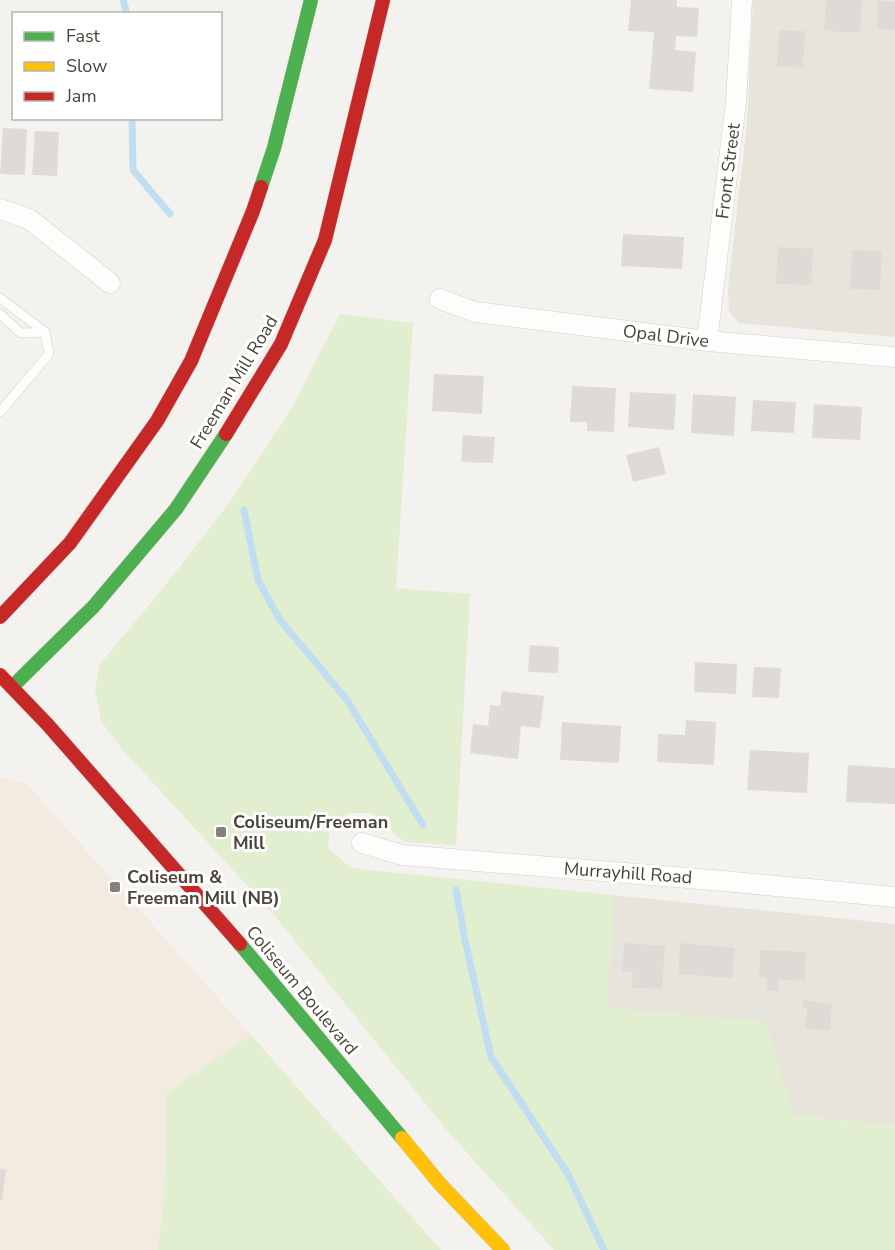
<svg xmlns="http://www.w3.org/2000/svg" width="895" height="1250" viewBox="0 0 895 1250" font-family="'Nunito Sans',sans-serif">
<style>
.residential{fill:#e7e4dc}
.commercial{fill:#f3ebdf}
.green{fill:#e1eecf}
.lines{fill:none;stroke-linecap:round;stroke-linejoin:round}
.stream{stroke:#c0ddf1;stroke-width:7}
.building{fill:#dedbd6}
.lane-casing{stroke:#d2d0cb;stroke-width:10}
.street-casing{stroke:#d2d0cb;stroke-width:21}
.fast-casing{stroke:#d3cfc5;stroke-width:15}
.slow-casing{stroke:#d3cfc5;stroke-width:15}
.jam-casing{stroke:#d3cfc5;stroke-width:15}
.lane{stroke:#fdfdfc;stroke-width:9}
.street{stroke:#fdfdfc;stroke-width:20}
.fast{stroke:#4caf50;stroke-width:14}
.slow{stroke:#ffc107;stroke-width:14}
.jam{stroke:#c62828;stroke-width:14}
.poi-dot{fill:#868178;stroke:#fff;stroke-width:2}
.labels{text-anchor:middle;dominant-baseline:central;stroke-width:6;stroke-linejoin:round;paint-order:stroke}
.street-label{font-size:18px;fill:#4b4439;stroke:#fff}
.poi-label{font-size:18px;font-weight:bold;fill:#4b4439;stroke:#fff;text-anchor:start}
</style>
<rect width="100%" height="100%" fill="#f4f2ee"/>
<path class="residential" d="M753 0H895V337L739 323 729 312 728 288 747 124Z
M613 895 895 924V1125L793 1116 765 1022 607 1008Z"/>
<path class="commercial" d="M0 777 26 783 251 1035 167 1093 164 1203 157 1250H0Z"/>
<path class="green" d="M340 314 413 323 396 588 470 594 456 845 404 842 372 813H347L330 829 328 848 351 868 613 895 608 1008 766 1022 793 1116 895 1125V1250H554L445 1128 274 915 122 749 101 721 95 689 100 664 160 592 227 506 292 408Z
M251 1035 441 1250H157L164 1203 167 1093Z"/>
<g class="lines">
<path class="stream" d="M123 0 127 14
M132 118 133 170 170 214
M244 510 258 580 280 620 347 700 423 825
M456 890 465 940 491 1057 568 1174 604 1250"/>
</g>
<path class="building" d="M631 0H677V7L699 8 697 37 676 36 675 50 696 52 693 92 649 89 654 32 628 31Z
M826 0H862L860 33 824 31Z
M878 1 895 2V30L877 29Z
M779 30 805 31 803 68 777 66Z
M3 128 27 129 25 175 0 174Z
M35 131 59 132 57 176 32 175Z
M623 234 684 237 682 269 621 266Z
M778 247 813 249 811 285 776 284Z
M852 250 882 251 880 290 850 289Z
M434 374 484 376 482 414 432 411Z
M572 386 616 388 614 432 587 431V422H570Z
M630 392 676 394 674 430 628 427Z
M693 394 736 397 734 436 691 433Z
M753 400 796 402 794 433 751 431Z
M814 404 862 407 860 440 812 438Z
M463 435 495 437 493 463 461 462Z
M659 447 666 474 633 482 626 455Z
M530 645 559 647 558 673 528 672Z
M695 662 737 664 736 694 694 692Z
M754 667 781 668 779 698 752 697Z
M502 691 544 696 540 728 521 726 518 759 470 753 473 724 488 726 490 705 500 706Z
M686 720 716 722 714 765 657 762 658 734 685 735Z
M562 722 621 726 619 763 560 760Z
M750 750 809 753 807 793 747 790Z
M848 765 895 768V804L846 802Z
M624 943 665 946 662 989 632 988 633 972 622 971Z
M680 943 735 948 732 978 678 974Z
M760 950 806 952 805 981 779 980 778 991 766 990 767 978H759Z
M802 1000 832 1004 830 1031 805 1028 807 1008 802 1007Z
M0 1169 6 1170 2 1200H0Z"/>
<g class="lines">
<defs>
<path id="lane" d="M0 298 45 332 49 354 0 412
M0 314 21 333 45 332"/>
<path id="street" d="M0 209 29 219 110 283
M440 299 475 312 707 341 895 357
M707 341 736 102 742 0
M362 843 402 855 712 880 895 897"/>
<path id="fast" d="M261 187 274 148 311 0
M12 687 94 606 176 509 226 434
M240 944 402 1138"/>
<path id="slow" d="M402 1138 440 1184 503 1250"/>
<path id="jam" d="M226 434 281 344 325 240 383 0
M0 617 70 543 157 421 191 361 253 211 261 187
M0 675 48 725 240 944"/>
</defs>
<use href="#lane" class="lane-casing"/>
<use href="#street" class="street-casing"/>
<use href="#fast" class="fast-casing"/>
<use href="#slow" class="slow-casing"/>
<use href="#jam" class="jam-casing"/>
<use href="#lane" class="lane"/>
<use href="#street" class="street"/>
<use href="#fast" class="fast"/>
<use href="#slow" class="slow"/>
<use href="#jam" class="jam"/>
</g>
<g class="poi-dot">
<rect x="215" y="826" width="12" height="12" rx="3"/>
<rect x="109" y="881" width="12" height="12" rx="3"/>
</g>
<g class="labels">
<g class="street-label">
<text transform="translate(728 171) rotate(-83)">Front Street</text>
<text transform="translate(666 336) rotate(7)">Opal Drive</text>
<text transform="translate(234 382) rotate(-59)">Freeman Mill Road</text>
<text transform="translate(628 873) rotate(4)">Murrayhill Road</text>
<text transform="translate(302 990) rotate(50)">Coliseum Boulevard</text>
</g>
<g class="poi-label">
<text x="233" y="822">Coliseum/Freeman<tspan x="233" dy="21">Mill</tspan></text>
<text x="127" y="877">Coliseum &amp;<tspan x="127" dy="21">Freeman Mill (NB)</tspan></text>
</g>
</g>
<rect x="12" y="12" width="210" height="108" fill="#ffffff" stroke="#b7b4b0" stroke-width="1.5"/>
<rect x="24" y="32" width="30" height="9" fill="#4caf50" stroke="#b7b4b0" stroke-width="1.5"/>
<text x="66" y="42" font-size="18" fill="#4b4439">Fast</text>
<rect x="24" y="62" width="30" height="9" fill="#ffc107" stroke="#b7b4b0" stroke-width="1.5"/>
<text x="66" y="72" font-size="18" fill="#4b4439">Slow</text>
<rect x="24" y="92" width="30" height="9" fill="#c62828" stroke="#b7b4b0" stroke-width="1.5"/>
<text x="66" y="102" font-size="18" fill="#4b4439">Jam</text>
</svg>
